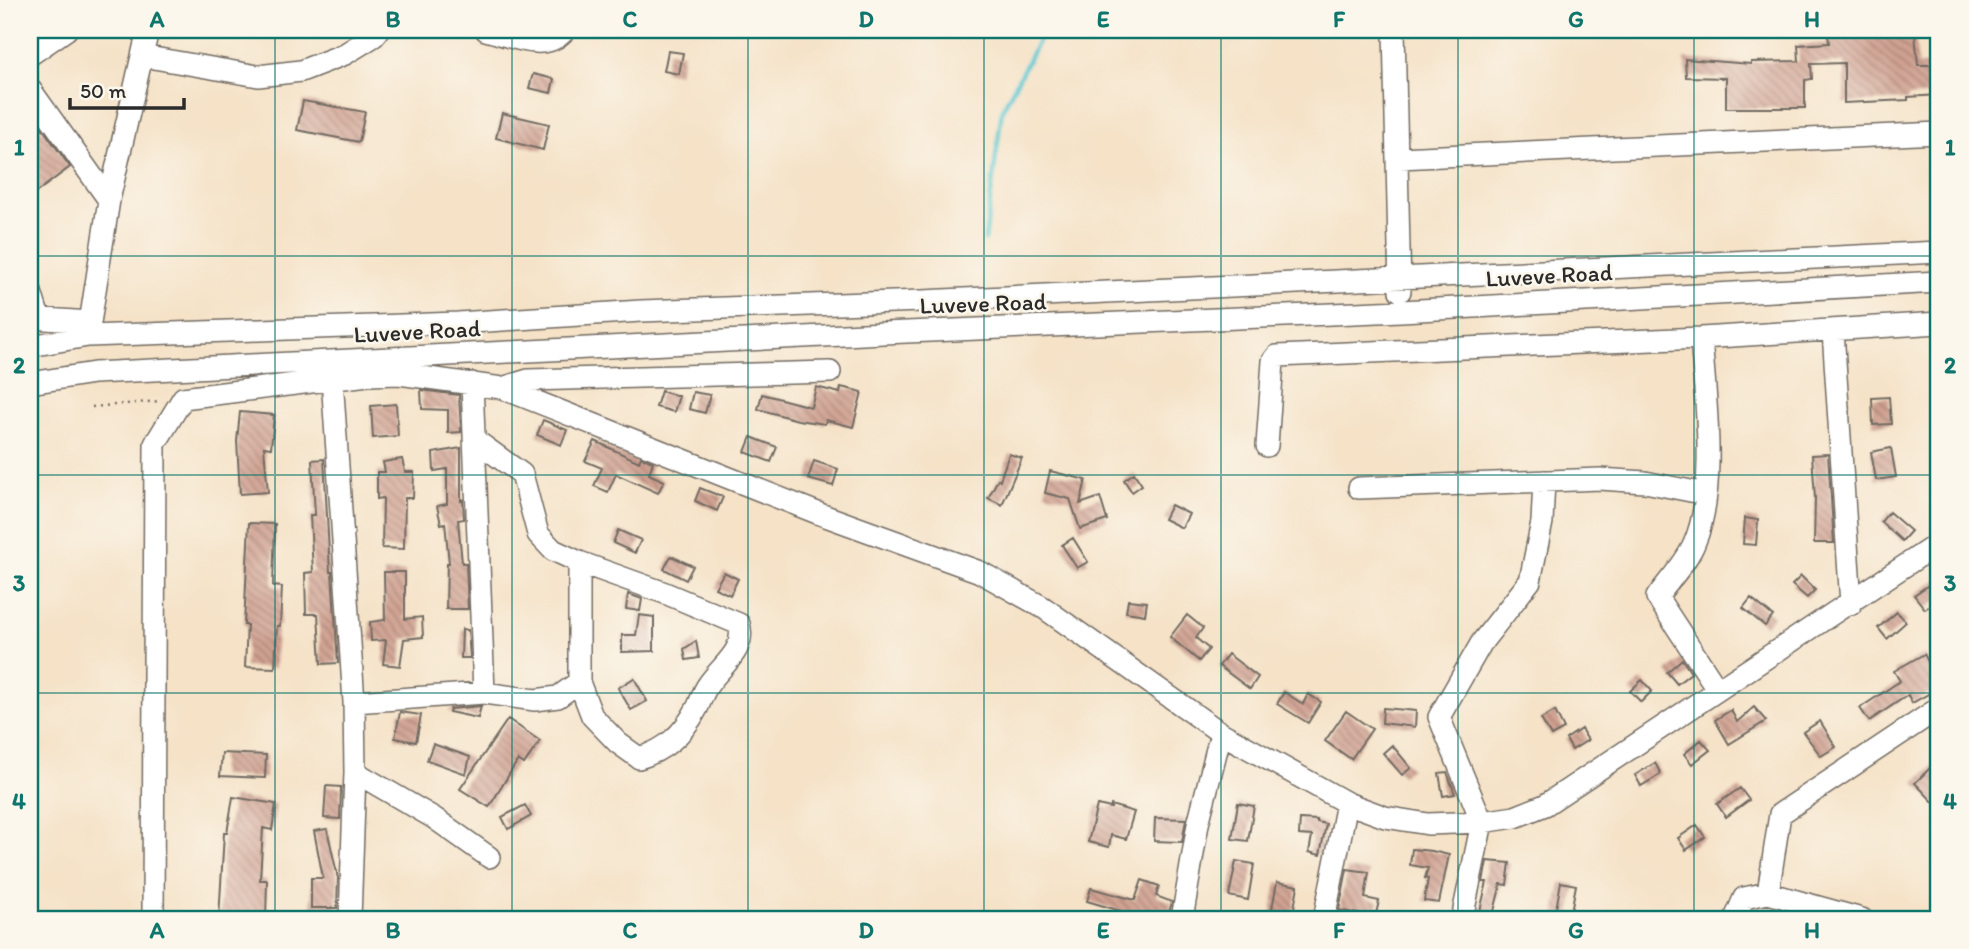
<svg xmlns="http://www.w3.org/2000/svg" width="1969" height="949" viewBox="0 0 1969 949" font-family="Itim,sans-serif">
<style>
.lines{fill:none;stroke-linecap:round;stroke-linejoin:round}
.stream{stroke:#59c6d0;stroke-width:4.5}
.building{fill:url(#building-back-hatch)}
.minor-casing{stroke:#726b62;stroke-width:24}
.path{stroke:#726b62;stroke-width:2.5;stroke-dasharray:2 5;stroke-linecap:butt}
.minor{stroke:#fff;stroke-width:21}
.grid{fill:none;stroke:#0f766e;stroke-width:2;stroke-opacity:0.55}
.labels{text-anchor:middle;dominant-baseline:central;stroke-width:5;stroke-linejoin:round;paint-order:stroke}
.street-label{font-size:24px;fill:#2b2b2b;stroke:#fbf7ec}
.neatline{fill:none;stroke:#0f766e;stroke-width:2.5}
.grid-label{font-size:23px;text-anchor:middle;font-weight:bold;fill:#0f766e}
</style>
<defs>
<pattern id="building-back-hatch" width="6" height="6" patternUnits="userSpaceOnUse" patternTransform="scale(1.75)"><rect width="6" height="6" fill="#d0a191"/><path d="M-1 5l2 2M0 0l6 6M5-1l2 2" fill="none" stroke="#a98377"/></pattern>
</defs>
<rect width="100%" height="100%" fill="#fbf7ec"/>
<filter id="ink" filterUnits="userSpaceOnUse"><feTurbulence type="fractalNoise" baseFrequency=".0143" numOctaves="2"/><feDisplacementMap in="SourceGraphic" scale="14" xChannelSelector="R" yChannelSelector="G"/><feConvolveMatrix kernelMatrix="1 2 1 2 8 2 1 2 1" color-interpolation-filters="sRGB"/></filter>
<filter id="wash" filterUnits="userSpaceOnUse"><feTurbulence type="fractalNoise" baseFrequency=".00686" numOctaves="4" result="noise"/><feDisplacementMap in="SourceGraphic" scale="28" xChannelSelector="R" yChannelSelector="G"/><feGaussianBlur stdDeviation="1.57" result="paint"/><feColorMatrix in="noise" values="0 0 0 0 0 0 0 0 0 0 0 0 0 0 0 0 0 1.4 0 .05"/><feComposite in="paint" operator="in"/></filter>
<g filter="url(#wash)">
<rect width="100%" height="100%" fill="#f5e2c7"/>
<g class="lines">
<path class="stream" d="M985 240 1002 110 1044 30"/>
</g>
<g id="blocks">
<path class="building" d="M1877 32 1915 33 1918 65H1937L1939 95 1908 97V100L1844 103V63L1811 64 1812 79 1805 80V108H1726V78L1686 77 1685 59 1751 64V62L1799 61 1798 45 1829 43 1828 35Z
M668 51 683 53 679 74 664 71Z
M533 74 554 79 551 93 529 88Z
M303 101 365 112 359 142 297 130Z
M30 111 70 167 30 197Z
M502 113 549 124 543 150 496 138Z
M816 387 840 393 841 387 862 392 853 427 826 420 825 424 798 420 758 409 762 394 811 407Z
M421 390 459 395 461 432 448 433V410L422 409Z
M661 391 679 396 674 412 656 407Z
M693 392 710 395 705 413 689 409Z
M1889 397 1891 424 1873 425 1872 398Z
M396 404 398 436 373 438 371 406Z
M240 412 274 415 271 448 264 447 268 492 240 494 237 441Z
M543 420 567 430 561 445 537 435Z
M751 437 777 447 771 462 745 452Z
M595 441 639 462 641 457 653 462 649 474 664 481 658 493 616 474 608 492 594 486 602 468 585 461Z
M461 448V501L463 500 464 519 458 520 462 563H466L468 609H446L447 563H449L445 523 441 524 437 506 447 504V469L434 471 433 453Z
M1891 448 1896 477 1876 480 1871 452Z
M1009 454 1022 458 1002 505 988 498 998 479 1000 480Z
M1828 454 1834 543H1814L1815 498 1812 455Z
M324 459 330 572H332L338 663 321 664 318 614H306L305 573 313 572 310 515H315L312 460Z
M402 459 405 472H414L413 498H405L404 549 382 548 383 498 377 499V472H385L383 462Z
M814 461 838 469 833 486 808 479Z
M1050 471 1086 480 1080 504 1100 497 1107 520 1080 529 1070 499 1045 493Z
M1134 473 1142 485 1132 492 1124 480Z
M700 488 723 497 717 511 695 501Z
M1171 505 1189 514 1182 528 1164 519Z
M1889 512 1911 531 1902 541 1881 522Z
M1745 518 1758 520 1756 545 1743 544Z
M249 523 275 524 273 586 282 587 280 626H277L275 668 245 667 247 625H244Z
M618 530 641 540 635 553 613 543Z
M1073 538 1088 562 1077 568 1062 545Z
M671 556 693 566 686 580 664 569Z
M384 572H405V619L422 617 423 637 404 639 400 666 383 664 386 640 371 641 370 622 385 620Z
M724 572 738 579 730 595 715 588Z
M1801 576 1815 590 1807 598 1792 585Z
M1939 578V600L1925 609 1914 595Z
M628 594 642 599 640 611 626 609Z
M1751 598 1773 616 1765 626 1743 608Z
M1128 600 1147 602 1145 615 1126 612Z
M1897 612 1906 622 1887 639 1878 628Z
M639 615 654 617V651L622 652V635H636Z
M1187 615 1203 628 1196 638 1209 649 1199 661 1170 637Z
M462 629 468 630 470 658H461Z
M696 641 699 658 686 660 684 649Z
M1228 654 1258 677 1250 689 1219 666Z
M1924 654 1939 682V688L1912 703 1908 695 1869 721 1860 708 1900 681 1894 671Z
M1682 659 1691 673 1677 684 1667 672Z
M634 678 647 701 631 710 618 688Z
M1642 680 1652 691 1641 702 1630 691Z
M1284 692 1303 704 1308 694 1321 702 1308 723 1277 704Z
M481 706 478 718 449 712 450 709Z
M1754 707 1766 721 1729 744 1715 720 1731 710 1737 722Z
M1383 708 1416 711 1415 727 1382 723Z
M1346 711 1372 729 1351 759 1325 741Z
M1555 711 1564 729 1551 736 1541 719Z
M400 712 421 715 416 742 395 738Z
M508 719 540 741 524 764 518 760 489 807 460 789Z
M1820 721 1836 747 1821 756 1803 732Z
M1581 729 1588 740 1572 750 1566 739Z
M1701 740 1710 750 1692 764 1684 754Z
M433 744 470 757 466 774 427 760Z
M1392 745 1411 768 1402 775 1383 753Z
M222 753 266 755 265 778 220 776Z
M1939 759V808L1915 783Z
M1655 763 1661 774 1641 786 1635 775Z
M1447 772 1455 794 1443 796 1439 773Z
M326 786 341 787 340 819 324 818Z
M1740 788 1749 800 1726 817 1717 804Z
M233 797 276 804 272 830 263 828 260 880H267L266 919H219L224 833H227Z
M1238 803 1254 806 1248 841 1232 839Z
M525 805 531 816 508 829 502 817Z
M1097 805 1111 808V805L1134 812 1126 839 1111 835 1109 847 1088 842Z
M1155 818 1186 819 1182 842 1154 841Z
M1300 819 1317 820V822L1326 824 1320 855 1309 852 1312 836 1299 835Z
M1697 825 1705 837 1686 850 1678 838Z
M327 829 338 878 337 908H311V878H323L314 831Z
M1412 849 1432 851 1449 855 1439 903 1424 901 1428 879 1425 878 1428 868 1410 865Z
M1236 861 1254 864 1248 900 1229 896Z
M1487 861 1510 863 1507 885 1501 884 1492 919H1478L1487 882H1483Z
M1347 869 1369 872 1365 898 1379 901 1375 918 1339 910Z
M1142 880 1159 886 1156 896 1172 902 1167 919 1150 914 1148 919H1129L1131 914 1087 901 1091 888 1135 900Z
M1277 882 1298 886 1292 919H1270Z
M1561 882 1576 885 1570 917 1555 914Z"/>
</g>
</g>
<g filter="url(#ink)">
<use href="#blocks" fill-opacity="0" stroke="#726b62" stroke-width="2"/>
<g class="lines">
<defs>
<path id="minor" d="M486 30C511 36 545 54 565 30
M1394 30 1400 291
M30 55 66 30
M142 56 258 76 301 71 345 54 374 36 379 30
M30 89 109 200
M1399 158 1939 133
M30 289 39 318
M30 318 90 322
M1833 331 1851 604
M88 336 109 200 148 30
M1701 338C1705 396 1718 490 1694 544 1686 563 1669 580 1657 597L1718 690
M30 346 88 336 458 323 641 311 922 301 1939 252
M332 378 354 702 355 772 350 919
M30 383 94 373 883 333 1401 311 1939 282
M502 388 528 380 830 372
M475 440 522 474 538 534 553 550 579 562 665 593 739 624C747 651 721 665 708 685 702 693 701 702 696 710 683 734 666 750 639 758L618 743 592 716 579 682
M1267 446 1273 361 1277 356 1701 338 1939 323
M1359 488 1600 479 1645 482 1706 494
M484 693 535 700 558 697 579 682V562
M354 702 484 693 472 383
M355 772 434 818 489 857
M1768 893 1780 814 1939 708
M153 919 155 444 183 398 368 375 399 374 502 388 820 514 980 572 1044 608 1221 733 1347 803 1385 817 1428 824 1482 822 1515 817 1545 805 1939 543
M1182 919 1198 824 1221 733
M1324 919 1347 803
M1462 919 1482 822 1439 717 1482 642 1530 581 1542 522 1544 481
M1735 919 1744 898 1768 893 1862 919"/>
</defs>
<use href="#minor" class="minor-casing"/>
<path class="path" d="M92 407 159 401"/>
<use href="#minor" class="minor"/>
</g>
</g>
<path class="grid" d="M275 30V919M512 30V919M748 30V919M984 30V919M1221 30V919M1458 30V919M1694 30V919M30 256H1939M30 475H1939M30 693H1939"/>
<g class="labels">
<g class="street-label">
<text transform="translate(1549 275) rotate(-3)">Luveve Road</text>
<text transform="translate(983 303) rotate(-2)">Luveve Road</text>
<text transform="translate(417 331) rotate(-3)">Luveve Road</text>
</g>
</g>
<rect width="1969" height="949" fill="none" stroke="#fbf7ec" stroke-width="77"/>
<path d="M70 98v10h114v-10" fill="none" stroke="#2b2b2b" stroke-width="3.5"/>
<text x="80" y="98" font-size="21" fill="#2b2b2b" stroke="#fbf7ec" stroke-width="5" paint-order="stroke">50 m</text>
<rect x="38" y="38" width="1892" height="873" class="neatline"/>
<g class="grid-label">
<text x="157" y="27">A</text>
<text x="393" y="27">B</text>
<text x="630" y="27">C</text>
<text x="866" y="27">D</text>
<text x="1103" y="27">E</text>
<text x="1339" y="27">F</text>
<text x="1576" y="27">G</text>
<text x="1812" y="27">H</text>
<text x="19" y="155">1</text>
<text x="1950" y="155">1</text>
<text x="19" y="373">2</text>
<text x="1950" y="373">2</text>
<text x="19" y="591">3</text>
<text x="1950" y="591">3</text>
<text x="19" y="809">4</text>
<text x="1950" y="809">4</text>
<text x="157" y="938">A</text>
<text x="393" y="938">B</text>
<text x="630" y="938">C</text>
<text x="866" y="938">D</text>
<text x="1103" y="938">E</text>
<text x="1339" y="938">F</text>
<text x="1576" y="938">G</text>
<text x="1812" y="938">H</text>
</g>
</svg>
